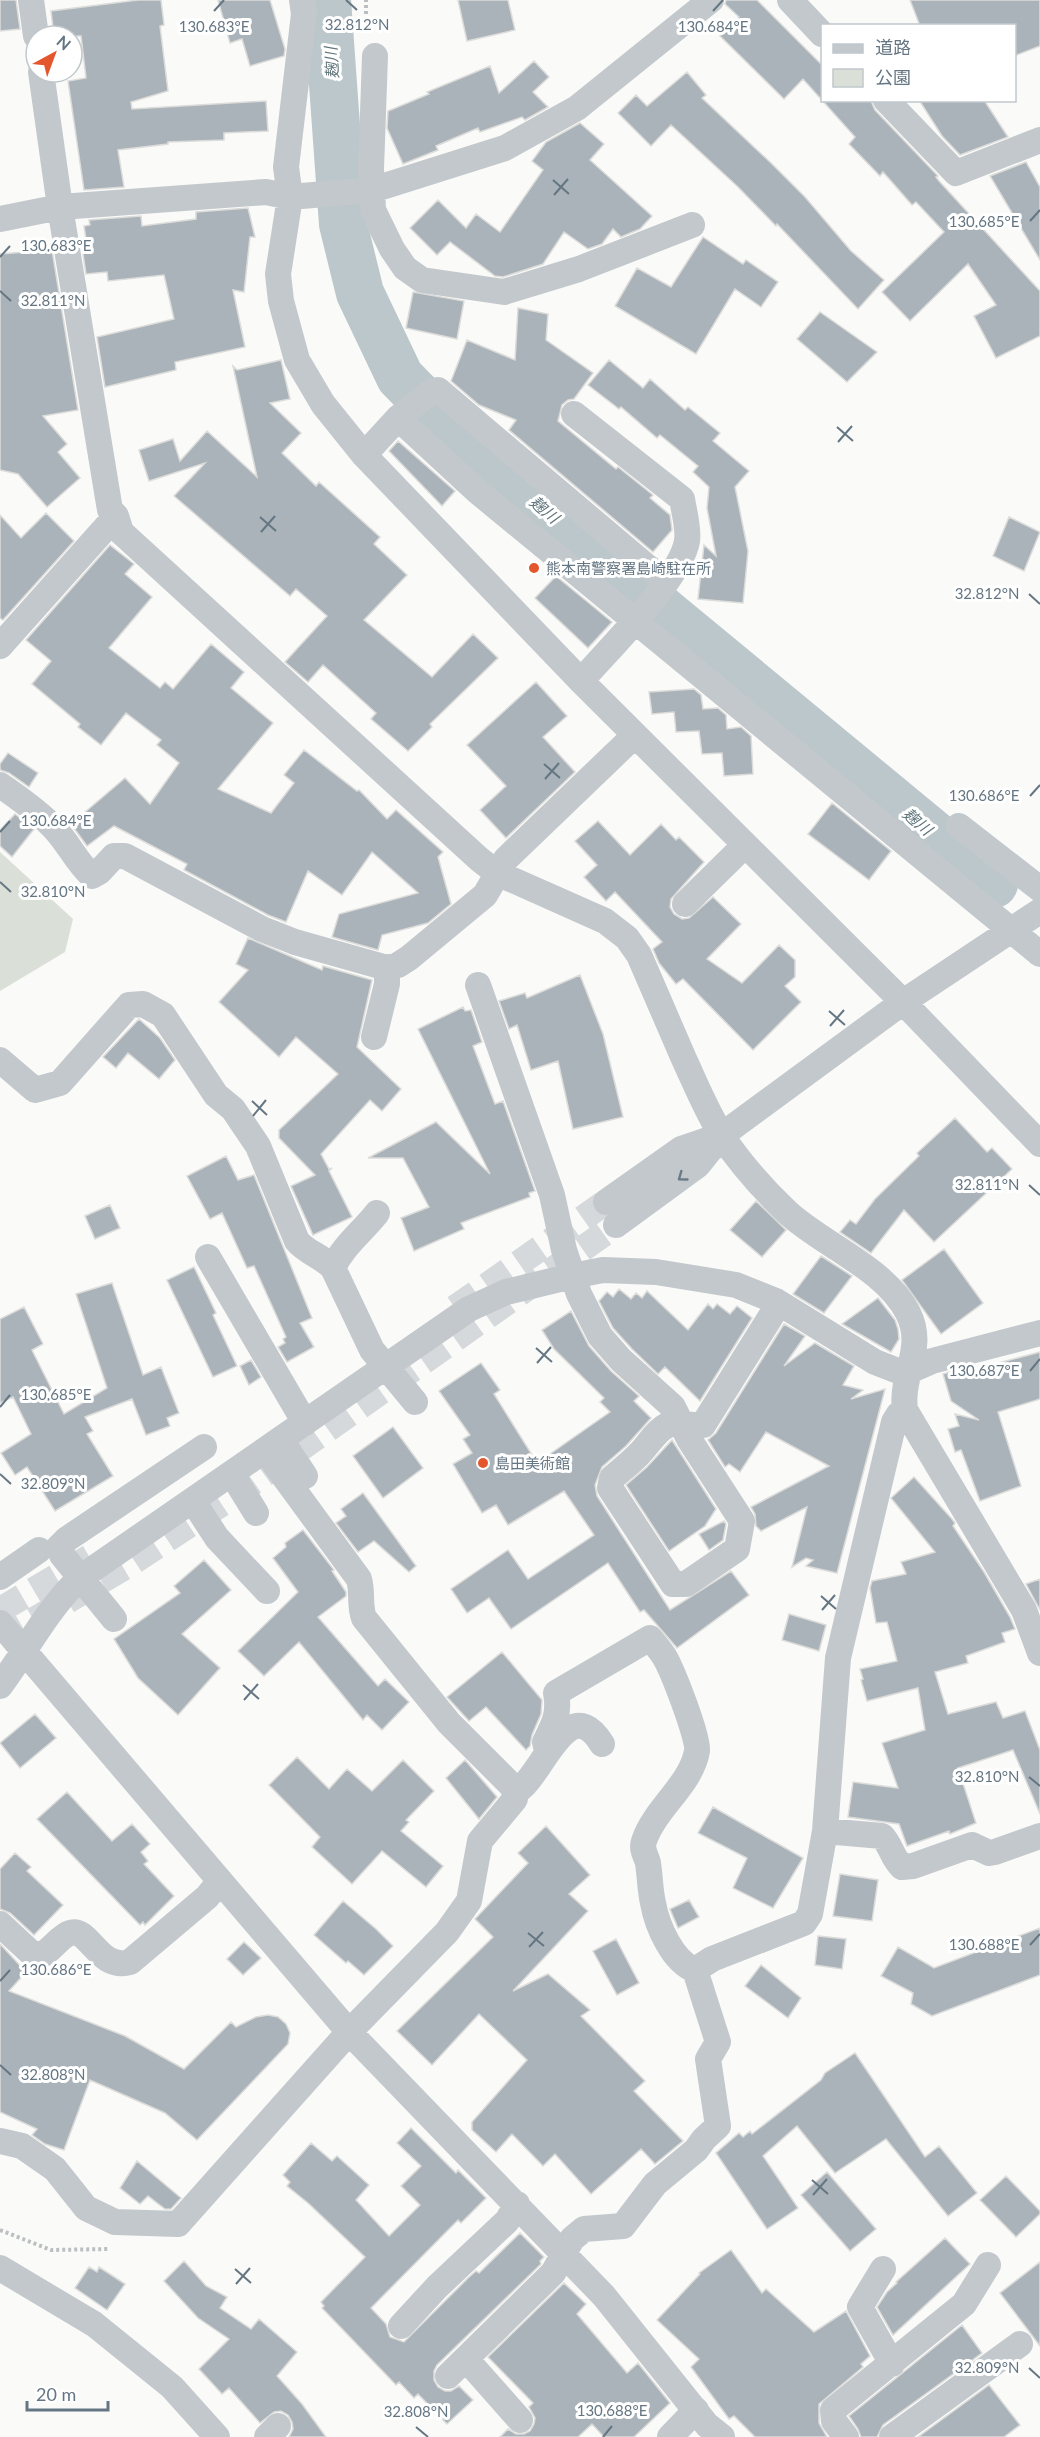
<svg xmlns="http://www.w3.org/2000/svg" width="1040" height="2437" viewBox="0 0 1040 2437" font-family="Lato,'Noto Sans JP',sans-serif">
<style>
.green{fill:#dadfd7}
.lines{fill:none;stroke-linecap:round;stroke-linejoin:round}
.river{stroke:#bbc7cb;stroke-width:48}
.building{fill:#aab3b9;stroke:#dcdcda;stroke-width:1.5}
.minor-tunnel{stroke:#d5d9db;stroke-width:26;stroke-dasharray:26 13;stroke-linecap:butt}
.path{stroke:#bbbfc2;stroke-width:4;stroke-dasharray:3 3;stroke-linecap:butt}
.minor{stroke:#c3c8cc;stroke-width:26}
.oneway{stroke:#6a7a87}
.ticks{fill:none;stroke:#657683;stroke-width:2}
.poi-dot{fill:#e4572e;stroke:#fff;stroke-width:2}
.labels{text-anchor:middle;dominant-baseline:central;stroke-width:6;stroke-linejoin:round;paint-order:stroke}
.poi-label{font-size:15px;fill:#657683;stroke:#fff;text-anchor:start}
.water-label{font-size:16px;font-style:italic;fill:#60757c;stroke:#fff}
.ticks-label{font-size:15px;text-anchor:middle;fill:#657683;stroke:#fff;stroke-width:6;stroke-linejoin:round;paint-order:stroke}
</style>
<rect width="100%" height="100%" fill="#fafaf8"/>
<path class="green" d="M0 852 73 919 65 952 0 991Z"/>
<g class="lines">
<path class="river" d="M327 0 343 224 360 293 400 377 460 438 666 613 994 884"/>
</g>
<path class="building" d="M0 0H16L20 29 0 31Z
M138 0H161L164 25 160 26 168 91 131 102 132 109 266 101 268 131 224 133V140L168 142V144L118 150 124 187 84 190 68 81 86 78 81 36H54L51 11Z
M218 0H270L285 49 284 56 250 66 242 39 230 43Z
M458 0H508L515 30 467 41Z
M726 0H757L822 65V100L871 101 875 110 938 176 936 177 939 181 1040 291V336L996 358 974 316 996 305 968 264 910 321 882 292 944 232 916 202 912 205 883 172 880 176 849 144 855 137 803 79 784 99 720 36 739 17 725 4Z
M910 0H1040V46L1014 56V26H920Z
M534 61 549 77 533 92 548 107 525 120 522 117 480 132 478 128 436 146 438 150 403 164 387 128 388 111 429 94 427 92 490 66 499 93Z
M687 72 706 95 702 98 771 163 805 197 851 251 884 280 858 309 777 224 776 226 738 187 671 125 651 146 618 113 636 95 647 106Z
M919 100H984L1008 137 960 155 942 136Z
M580 123 604 144 590 160 652 216 640 229 621 237 613 229 602 244 588 249 564 232 543 264 503 277 495 276 450 242 437 255 410 228 438 200 466 228 476 214 500 232 543 170 532 161 546 142Z
M1026 162 1040 187V260L990 176Z
M248 208 255 237H250L244 292 233 290 245 347 175 362 176 370 105 387 97 337 174 319 164 275 108 281 107 272 86 274 82 247 87 246 84 226 90 225 89 220 141 216 142 226 196 219V212Z
M703 237 743 264 746 260 778 282 761 307 735 289 696 354 615 306 637 268 671 287Z
M52 250 78 410 43 416 67 444 58 452 80 478 47 507 18 474 0 470V254Z
M413 292 464 301 457 339 406 328Z
M518 308 548 314 546 340 593 373 574 399 568 400 562 405 558 421 616 469 618 467 653 495 650 498 670 515 672 530 653 552 509 430 516 420 479 405 451 381 467 340 515 360Z
M820 312 877 352 847 382 797 339Z
M281 360 290 399 270 403 301 433 282 453 316 486 319 482 380 537 374 544 407 575 364 620 432 677 473 634 498 658 430 724 432 727 408 751 371 719 376 713 323 665 308 682 285 662 327 616 296 589 290 596 174 496 205 463 149 481 139 450 173 439 180 461 207 431 257 477 233 366 237 370Z
M609 360 643 388 650 379 685 410 688 407 720 433 713 441 749 471 735 487 748 551 743 603 698 599 704 545 716 556 707 508 709 487 693 472 698 466 660 435 657 438 621 407 619 409 588 385Z
M398 441 455 491 442 506 389 451Z
M46 513 74 541 3 620 0 618V515L21 538Z
M1009 517 1040 532 1024 571 993 556Z
M110 545 134 564 125 574 152 597 109 648 160 688 165 682 173 689 211 644 244 672 231 688 273 723 218 789 271 813 294 783 284 775 304 750 357 791 359 790 387 819 396 810 443 852 438 857 451 904 428 923 382 935 378 950 332 937 339 914 418 893 372 852 342 895 308 871 286 922 268 915 184 870 187 864 114 826 87 846 71 824 125 778 150 804 179 763 157 745 161 740 126 713 101 745 78 727 80 724 32 684 51 661 26 640Z
M556 576 612 622 588 648 535 598Z
M536 682 567 716 543 737 575 772 506 838 480 810 506 786 467 745Z
M694 689 701 695 703 709 718 708 726 715 727 729 741 727 751 736 753 774 724 776 722 753 702 754 699 731 676 732 674 712 652 714 649 692Z
M8 753 38 773 29 787 9 773 0 770V764Z
M832 803 891 851 869 880 808 834Z
M15 814 34 829 12 857 0 846V830Z
M598 821 630 855 661 824 676 840 679 837 704 862 671 899 670 907 674 914 682 919 689 918 713 897 741 924 707 959 742 983 779 945 795 960V977L785 986 801 1002 753 1050 683 979 676 984 659 963 653 949 662 942 615 892 606 901 584 877 597 865 575 841Z
M248 938 322 970 323 966 372 980 357 1047 401 1089 382 1111 370 1100 321 1154 329 1169 332 1168 329 1171 352 1217 313 1235 291 1186 315 1175 279 1138V1130L338 1074 296 1037 279 1057 219 1002 248 970 236 964Z
M580 975 603 1034 623 1117 573 1129 558 1061 531 1070 517 1025 509 1029 499 1001 525 993 527 998Z
M463 1007 465 1011 471 1010 482 1042 473 1046 495 1104 503 1101 535 1191 529 1193 530 1197 461 1223 464 1229 414 1251 401 1218 429 1207 403 1158H368L436 1122 490 1174 418 1029Z
M139 1019 160 1038 175 1060 159 1079 128 1053 116 1068 103 1057Z
M955 1118 987 1152 992 1148 1012 1169 934 1242 904 1210 871 1253 840 1232 850 1220 856 1224 875 1199 919 1156 917 1153Z
M226 1156 238 1180 254 1175 312 1318 300 1323 314 1347 287 1362 278 1347 285 1343 283 1339 286 1337 254 1266 247 1268 222 1213 210 1219 187 1176Z
M756 1201 786 1230 762 1257 730 1230Z
M110 1205 120 1228 95 1239 85 1216Z
M944 1249 983 1303 941 1334 902 1280Z
M821 1256 852 1276 824 1313 793 1294Z
M194 1267 216 1313 213 1315 237 1366 213 1377 167 1280Z
M112 1283 143 1375 161 1367 179 1413 167 1418 170 1426 146 1435 132 1399 85 1417 93 1431 87 1434 113 1476 55 1511 27 1467 15 1475 1 1453 31 1434 13 1397 0 1403V1319L24 1307 43 1344 32 1350 64 1414 107 1388 76 1294Z
M619 1289 631 1299 636 1293 642 1298 647 1291 688 1330 708 1304 713 1309 717 1304 730 1314 737 1306 752 1318 700 1401 665 1367 658 1374 632 1349 613 1328 599 1301 607 1292 613 1297Z
M878 1298 895 1320 898 1329 899 1339 891 1352 842 1324Z
M571 1311 589 1346 611 1371 639 1396 634 1401 651 1418 626 1446 602 1467 595 1485 597 1496 670 1610 731 1571 749 1595 677 1648 644 1610 640 1612 608 1563 511 1629 489 1598 467 1613 451 1589 508 1550 528 1579 594 1535 564 1491 508 1525 496 1505 482 1513 453 1464 472 1453 463 1439 470 1435 439 1391 481 1363 500 1390 494 1394 537 1463 610 1412 600 1402 604 1398 554 1349 542 1330Z
M784 1324 805 1336 784 1366 815 1343 854 1366 843 1385 863 1390 851 1399 885 1389 837 1573 806 1566 813 1560 806 1558 792 1567 807 1507 761 1531 756 1526 755 1514 751 1507 829 1466 766 1432 740 1472 729 1464 725 1467 708 1440 716 1433Z
M1040 1352V1399L998 1412 1021 1486 980 1501 961 1450 955 1452 948 1429 959 1426 955 1414 979 1420 951 1401 943 1374 975 1365 976 1369Z
M251 1360 261 1377 249 1385 240 1366Z
M393 1427 423 1468 383 1498 353 1456Z
M672 1440 716 1509 705 1526 669 1551 626 1485 647 1467Z
M914 1477 952 1519 955 1523 953 1526 984 1572 1010 1617 1015 1629 1002 1633 1005 1642 966 1656 968 1663 935 1672 948 1714 996 1702 1003 1718 1025 1711 1040 1750V1814L1013 1750 958 1768 976 1823 950 1834 949 1831 907 1846 899 1824 848 1817 853 1782 898 1788 882 1743 925 1730 918 1688 867 1701 861 1680 863 1679 860 1669 897 1661 887 1622 876 1623 870 1588 872 1581 906 1574 901 1562 935 1552 891 1498Z
M363 1493 416 1566 409 1572 374 1541 358 1552 336 1523 346 1516 341 1509Z
M724 1521 726 1524 723 1540 709 1550 699 1534Z
M303 1530 334 1570 332 1571 346 1592V1596L318 1617 378 1686 385 1679 409 1702 382 1730 367 1715 363 1720 299 1642 264 1676 238 1651 298 1592 273 1558 286 1547 285 1543Z
M204 1560 231 1590 182 1634 220 1668 178 1715 138 1678 114 1639 180 1593 174 1586Z
M1040 1579V1610L1026 1584Z
M789 1614 826 1625 819 1651 782 1640Z
M502 1652 542 1700 541 1714 532 1735 530 1746 526 1750 486 1707 469 1721 447 1697Z
M35 1714 56 1738 20 1768 0 1743Z
M297 1757 329 1789 347 1769 372 1791 403 1760 434 1791 406 1820 409 1822 401 1831 443 1866 426 1887 382 1851 352 1884 312 1847 320 1837 269 1785Z
M465 1760 497 1797 479 1819 446 1778Z
M67 1792 112 1841 132 1824 150 1844 141 1852 148 1861 144 1864 174 1896 145 1925 143 1922 140 1925 37 1819Z
M713 1807 803 1858 773 1908 733 1888 747 1858 698 1833Z
M546 1826 590 1875 569 1894 588 1911 513 1991 548 1974 590 2010 581 2016 645 2081 634 2091 683 2141 655 2164 641 2149 591 2194 555 2154 543 2166 512 2134 496 2152 472 2130V2122L527 2060 479 2014 432 2065 397 2031 493 1937 475 1919 528 1863 518 1853Z
M15 1853 31 1867 27 1871 63 1905 34 1935 10 1913 0 1909V1869Z
M840 1874 878 1880 872 1921 833 1916Z
M689 1900 699 1917 678 1928 670 1909Z
M343 1901 376 1929 393 1946 364 1975 348 1961 346 1963 314 1935Z
M1040 1928V1975L932 2016 911 2004 913 1993 881 1976 898 1947 934 1968Z
M818 1936 846 1939 842 1969 815 1965Z
M616 1939 639 1983 617 1995 593 1951Z
M244 1942 261 1958 243 1975 227 1959Z
M0 1944 26 1972 9 1991 125 2036 184 2069 231 2022 236 2027 256 2017 268 2015 278 2017 286 2024 290 2033 288 2044 197 2140 165 2113 90 2080 64 2150 45 2144 32 2135 37 2129 0 2112Z
M761 1965 801 1998 788 2018 745 1986Z
M855 2053 925 2157 939 2146 977 2193 948 2216 886 2139 835 2173 797 2126 763 2156 798 2208 767 2229 716 2153 739 2133 743 2137 750 2131 752 2134 821 2080 825 2073Z
M411 2128 456 2173 458 2170 486 2198 461 2223 458 2220 371 2308 386 2324 390 2337 404 2342 468 2278 476 2271 479 2273 520 2233 544 2257 540 2261 541 2264 437 2365 434 2371V2380L438 2387 445 2391H451L459 2386 473 2400 447 2424 418 2394 414 2398 399 2382 396 2385 322 2308 324 2306 321 2302 365 2257 308 2203 287 2186 290 2182 283 2175 311 2143 332 2161 337 2156 369 2185 356 2200 389 2236 420 2205 401 2186 421 2166 397 2143Z
M137 2161 181 2198 171 2209H165L148 2196 140 2204 120 2188Z
M827 2172 876 2229 850 2251 801 2195Z
M1006 2176 1040 2211V2214L1016 2237 980 2200Z
M945 2238 970 2264 893 2335 877 2307 887 2292 897 2283 896 2282Z
M731 2250 762 2293 766 2289 814 2332 846 2311 870 2356 861 2364 863 2367 819 2404V2423L827 2437H755L734 2416 729 2419 691 2367 699 2359 657 2320 700 2274 699 2273Z
M184 2261 206 2286 227 2297 220 2308 251 2329 259 2319 297 2352 277 2376 302 2404 326 2437H289L293 2429 292 2422 288 2415 281 2411 274 2412 260 2423 229 2388 222 2394 199 2369 229 2339 198 2318 164 2281Z
M1040 2262V2346L1000 2293Z
M89 2267 97 2272 99 2267 125 2284 107 2310 75 2288Z
M564 2283 586 2304 577 2314 627 2373 638 2363 670 2403 634 2437H604L592 2424 578 2437H500L508 2429 516 2434H524L530 2431 534 2424 535 2418 529 2407 533 2403 488 2357Z
M962 2325 982 2353 883 2425 877 2437H861L858 2429 849 2416Z
M989 2385 1020 2425 1004 2437H918Z"/>
<g class="lines">
<path class="minor-tunnel" d="M455 1308 606 1202
M0 1610 90 1557
M0 1640 125 1567 235 1495 616 1225"/>
<path class="path" d="M366 32V0
M0 2230 51 2250 109 2249"/>
<path class="minor" d="M31 0 36 36
M302 0 304 14 286 167 290 197 278 274 281 301 297 360 323 404 364 455 581 681 903 1002 1040 1144
M790 0 822 34
M375 56 371 169 373 210 392 249 405 268 422 280 504 292 579 269 692 225
M41 72 60 207 110 510 116 516 121 532 479 859 497 873 605 921 627 938 639 955C654 990 669 1024 684 1059 696 1085 707 1112 722 1136 740 1163 764 1190 787 1212 824 1246 885 1268 908 1313 926 1348 900 1375 905 1410L1024 1610 1040 1653
M886 100 956 173 1040 140
M0 219 60 207 266 192 290 197 372 190 505 148 577 108 711 0
M574 414 682 499C684 512 689 528 687 541 681 578 607 651 581 681
M398 418 432 391 438 390 646 566 667 580
M364 455 398 418 477 491 1040 954
M0 646 116 516
M0 785C19 798 39 812 55 829 69 844 77 863 92 876L99 872 114 856H125L262 929 295 942 387 968 398 965 409 958 485 895 506 859 635 735
M959 826 1040 889
M685 904 745 845
M478 985 552 1195 564 1250 579 1294 600 1336 621 1360 673 1407 689 1439 742 1521 737 1549 686 1584H673L610 1488 612 1478C621 1470 632 1462 640 1453 648 1445 656 1431 666 1426 676 1420 691 1427 703 1425L773 1313 776 1301
M374 1037 387 984V968
M0 1060 35 1090 60 1083 129 1005 143 1004 163 1015 216 1095 233 1109 258 1146 297 1241C307 1253 322 1256 333 1268L372 1350 415 1402
M606 1202 681 1149 722 1135
M616 1225 698 1165 722 1135 903 1002 1040 911
M208 1257 305 1423
M333 1268C342 1247 363 1231 377 1213
M281 1440 305 1476
M232 1474 256 1513
M193 1501 217 1538 267 1591
M0 1577 39 1550
M114 1619 62 1555 59 1547 67 1539 204 1447
M0 1623 349 2032 604 2296 707 2425 722 2437
M0 1686C27 1650 46 1610 80 1578L469 1309 506 1292 572 1276 603 1270 656 1272 736 1285 776 1301 875 1362 898 1371H909L932 1361 1040 1333
M547 1751 545 1742C554 1724 560 1713 556 1693L650 1638C655 1644 660 1650 664 1656 672 1669 699 1738 697 1751 691 1785 655 1808 644 1841 641 1850 646 1855 648 1863 650 1876 650 1890 653 1903 657 1926 673 1962 695 1970
M515 1792C541 1781 567 1687 602 1744
M825 1831 882 1836C891 1845 892 1858 902 1867L913 1866 972 1845 989 1853 995 1852 1040 1836
M0 1924 29 1951 40 1956C51 1951 60 1936 70 1933 89 1926 98 1971 130 1962L207 1897 220 1881
M0 2141 22 2146 55 2169 86 2208 115 2222 178 2224 349 2032 447 1932 469 1901 480 1841 515 1799V1792L511 1785 449 1723 364 1618C359 1605 363 1593 359 1579L266 1452
M0 2268 94 2324 172 2387 217 2437
M883 2269 860 2307 892 2364
M401 2326 437 2287 507 2221 517 2204
M466 2359 520 2420
M448 2376 553 2273 572 2239 584 2229 623 2226 655 2184 696 2150 704 2139 718 2126 708 2059 718 2042 695 1970 712 1959 804 1923 810 1914 825 1831 838 1658 894 1422 899 1414 905 1410
M267 2437 278 2426
M670 2437 696 2410
M846 2437 834 2421 833 2410 964 2304 988 2265
M892 2437 1020 2344"/>
</g>
<defs><path id="oneway-chevron" d="M-2-3.5L2.5 0L-2 3.5" fill="none" stroke-width="1.6" stroke-linecap="round" stroke-linejoin="round" transform="scale(1.5)"/></defs>
<use class="oneway" href="#oneway-chevron" transform="translate(682 1177) rotate(144)"/>
<path class="ticks" d="M346 0 357 10M214 11 224 0M713 11 723 0M553 180 569 194M554 195 568 179M1030 221 1040 210M0 257 10 246M0 291 11 301M837 427 853 441M838 442 852 426M260 517 276 531M261 532 275 516M1029 594 1040 604M544 764 560 778M545 779 559 763M1030 796 1040 785M0 832 10 821M0 882 11 892M829 1011 845 1025M830 1026 844 1010M252 1101 267 1115M253 1116 266 1100M1029 1185 1040 1195M536 1348 552 1362M537 1363 551 1347M1030 1371 1040 1359M0 1407 10 1395M0 1474 11 1484M821 1596 836 1609M822 1610 835 1595M243 1685 259 1699M244 1700 258 1684M1029 1777 1040 1786M528 1933 544 1946M1030 1945 1040 1934M529 1947 543 1932M0 1981 10 1970M0 2065 11 2075M812 2180 828 2194M813 2195 827 2179M235 2269 251 2283M236 2284 250 2268M1029 2368 1040 2378M416 2427 428 2437M603 2437 612 2426"/>
<g class="poi-dot">
<circle cx="534" cy="568" r="6"/>
<circle cx="483" cy="1463" r="6"/>
</g>
<g class="labels">
<g class="poi-label">
<text x="546" y="568">熊本南警察署島崎駐在所</text>
<text x="495" y="1463">島田美術館</text>
</g>
<g class="water-label">
<text transform="translate(331 63) rotate(-94)">麹川</text>
<text transform="translate(545 509) rotate(40)">麹川</text>
<text transform="translate(918 821) rotate(40)">麹川</text>
</g>
</g>
<g class="ticks-label">
<text x="357" y="30">32.812°N</text>
<text x="214" y="32">130.683°E</text>
<text x="713" y="32">130.684°E</text>
<text x="984" y="227">130.685°E</text>
<text x="56" y="251">130.683°E</text>
<text x="53" y="306">32.811°N</text>
<text x="987" y="599">32.812°N</text>
<text x="984" y="801">130.686°E</text>
<text x="56" y="826">130.684°E</text>
<text x="53" y="897">32.810°N</text>
<text x="987" y="1190">32.811°N</text>
<text x="984" y="1376">130.687°E</text>
<text x="56" y="1400">130.685°E</text>
<text x="53" y="1489">32.809°N</text>
<text x="987" y="1782">32.810°N</text>
<text x="984" y="1950">130.688°E</text>
<text x="56" y="1975">130.686°E</text>
<text x="53" y="2080">32.808°N</text>
<text x="987" y="2373">32.809°N</text>
<text x="612" y="2416">130.688°E</text>
<text x="416" y="2417">32.808°N</text>
</g>
<rect x="821" y="24" width="195" height="78" fill="#ffffff" stroke="#c1c8cd" stroke-width="1.5"/>
<rect x="833" y="44" width="30" height="9" fill="#c3c8cc" stroke="#c1c8cd" stroke-width="1.5"/>
<text x="875" y="54" font-size="18" fill="#657683">道路</text>
<rect x="833" y="69" width="30" height="18" fill="#dadfd7" stroke="#c1c8cd" stroke-width="1.5"/>
<text x="875" y="84" font-size="18" fill="#657683">公園</text>
<g transform="translate(54 54) rotate(41)"><circle r="28" fill="#ffffff" stroke="#c1c8cd" stroke-width="1.5"/>
<path d="M0-4.5L10 22L0 15L-10 22Z" fill="#e4572e"/>
<text y="-9" font-size="16" font-weight="bold" text-anchor="middle" fill="#657683">N</text>
</g>
<path d="M27 2401v9h81v-9" fill="none" stroke="#657683" stroke-width="3"/>
<text x="36" y="2401" font-size="18" fill="#657683" stroke="#ffffff" stroke-width="4.5" paint-order="stroke">20 m</text>
</svg>
